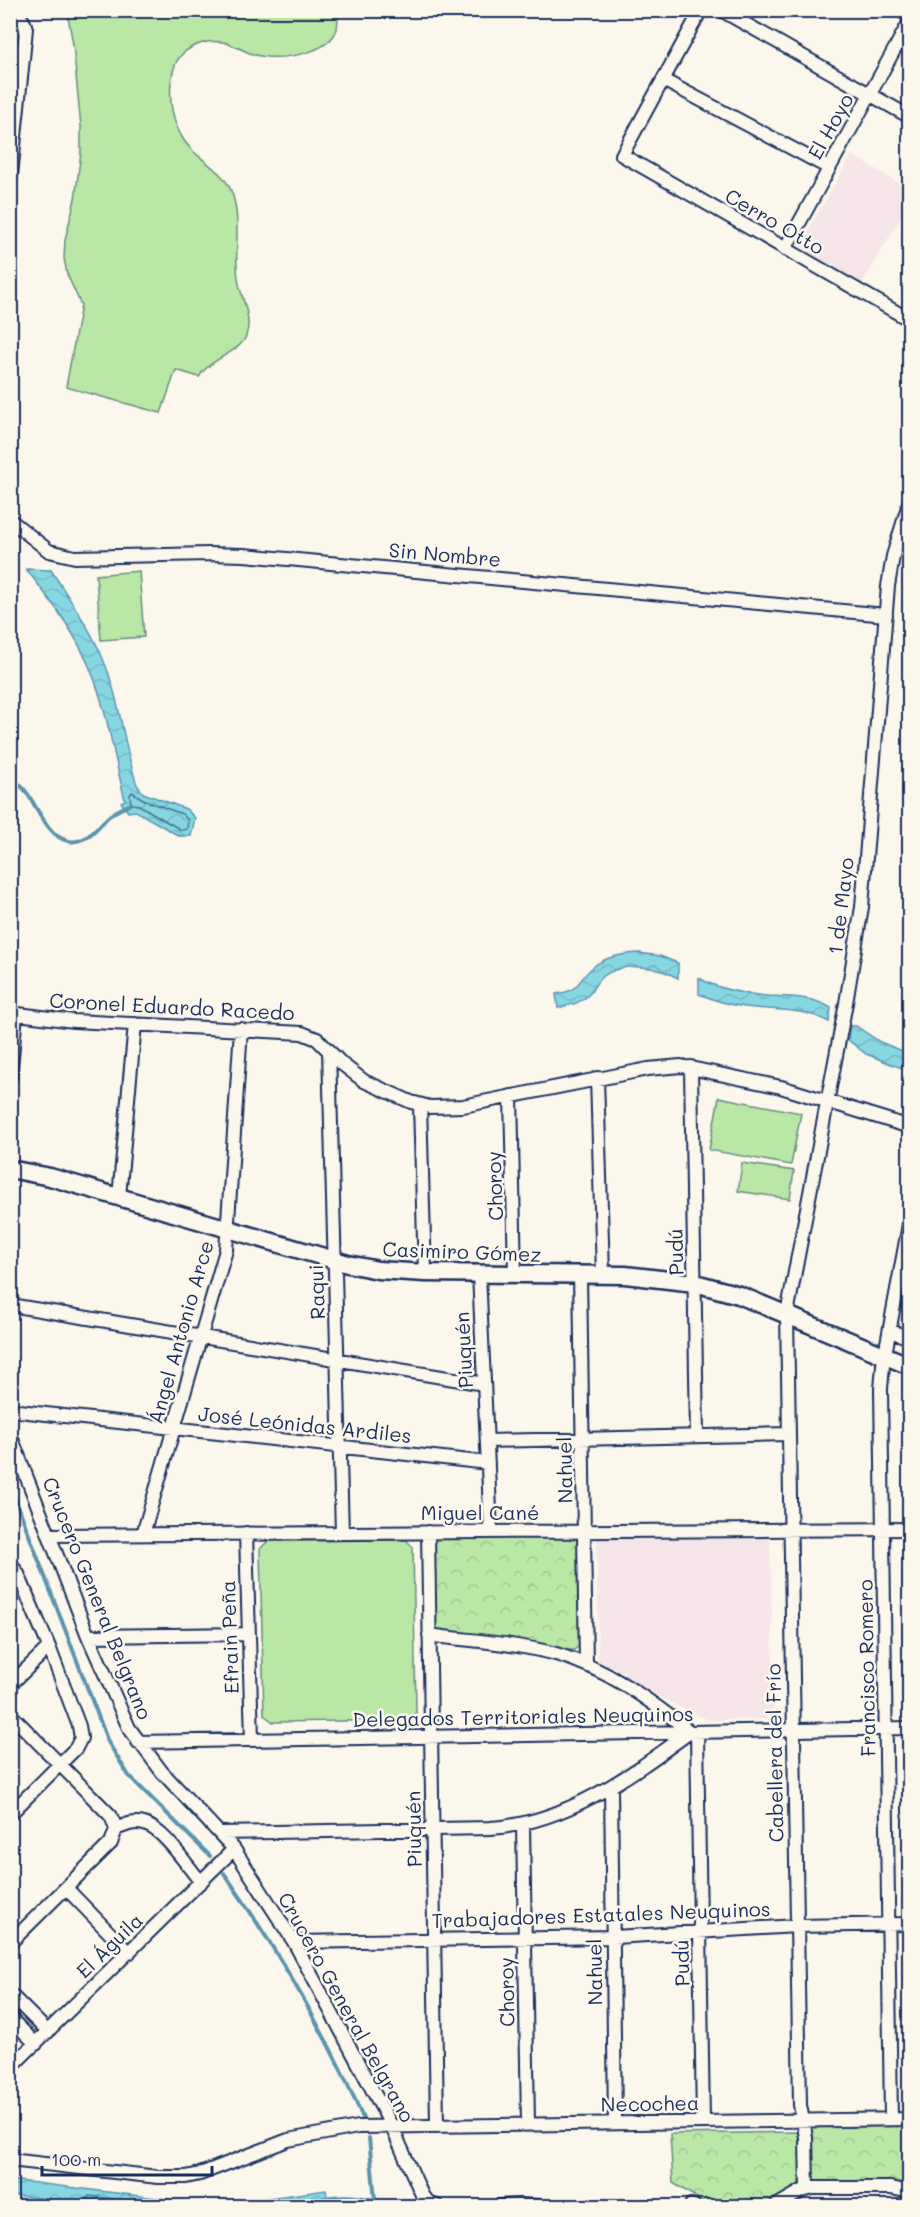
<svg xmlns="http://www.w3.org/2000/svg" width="920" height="2217" viewBox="0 0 920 2217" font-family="Mali,sans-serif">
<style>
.built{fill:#f6e5e8}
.grass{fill:#b8e7a6;stroke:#6a8b82;stroke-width:1.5}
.park{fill:url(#park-crowns);stroke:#6a8b82;stroke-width:1.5}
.water{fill:url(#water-waves);stroke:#5c94ae;stroke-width:1.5}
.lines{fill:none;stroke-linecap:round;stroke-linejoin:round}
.shore{stroke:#467293;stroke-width:1.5}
.stream{stroke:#5c94ae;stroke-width:4}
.minor-casing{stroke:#1b2f5e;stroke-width:16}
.major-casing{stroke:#1b2f5e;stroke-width:21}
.minor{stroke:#fbf7ec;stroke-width:12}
.major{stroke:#fbf7ec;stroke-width:16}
.labels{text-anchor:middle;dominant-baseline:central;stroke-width:5;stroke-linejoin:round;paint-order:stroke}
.street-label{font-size:20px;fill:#1b2f5e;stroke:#fbf7ec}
</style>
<defs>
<pattern id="park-crowns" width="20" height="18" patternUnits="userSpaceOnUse" patternTransform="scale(1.5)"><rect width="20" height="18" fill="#b8e7a6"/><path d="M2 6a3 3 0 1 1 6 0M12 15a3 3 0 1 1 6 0" fill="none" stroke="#9ec691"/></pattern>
<pattern id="water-waves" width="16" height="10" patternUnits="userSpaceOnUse" patternTransform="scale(1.5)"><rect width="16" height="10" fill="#87d7e3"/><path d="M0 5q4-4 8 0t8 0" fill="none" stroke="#74b9c5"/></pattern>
</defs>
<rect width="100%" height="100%" fill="#fbf7ec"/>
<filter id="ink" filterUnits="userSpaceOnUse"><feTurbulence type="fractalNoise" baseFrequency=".0167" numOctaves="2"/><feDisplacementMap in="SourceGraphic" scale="12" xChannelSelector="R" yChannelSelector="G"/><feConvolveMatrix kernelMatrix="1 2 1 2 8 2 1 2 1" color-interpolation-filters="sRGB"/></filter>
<g filter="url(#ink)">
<path class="built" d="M852 155 909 189V203L862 284 804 249 801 242Z
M770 1537 774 1713 766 1719 708 1720 665 1700 625 1677V1671H604L598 1667 597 1539Z"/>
<path class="grass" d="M67 11H338C338 16 338 23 337 29 329 54 282 60 260 56 246 54 235 44 222 42 203 39 179 49 174 68 166 95 172 130 191 149 206 164 227 174 233 196 241 223 234 251 238 278 240 296 253 317 246 336 240 353 211 357 199 377L176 370 161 413 66 387 81 305 67 274 64 258 65 240 75 199 81 152V127L73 44Z
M139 571 144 637 101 640 96 575Z
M719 1097 801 1113 791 1165 709 1150Z
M742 1163 794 1171 790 1199 738 1191Z
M406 1540 413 1547 416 1713 408 1720 273 1722 264 1715 260 1549 268 1541Z"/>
<path class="park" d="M434 1537H577L578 1540 580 1645 574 1650H565L446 1633 441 1632 435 1627 432 1544Z
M909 2126V2187L905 2184 811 2185V2127Z
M800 2132 801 2170V2179L797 2187 786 2195 764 2206H710L673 2183 670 2134Z"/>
<path class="water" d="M26 569 51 570C69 599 90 627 103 659 120 699 123 743 137 785L143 793 186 809 195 818 191 836H179L136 811 128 812 121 802 125 800C113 753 106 701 85 657 70 625 48 597 26 569Z
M639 953 660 956 678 963V978C657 966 623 961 602 977 597 981 594 987 591 992 582 1003 571 1005 558 1008L556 994C582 990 576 981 593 967 606 956 623 954 639 953Z
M699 978C719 990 745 994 767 996 788 997 812 996 831 1008L829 1022C802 1007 775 1011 745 1007 729 1005 714 1000 699 994Z
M850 1026H856L880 1042 909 1054V1071L866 1054 848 1040Z
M11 2180 205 2204 233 2203 326 2190 328 2203 309 2206H106L11 2195Z"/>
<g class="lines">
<path class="shore" d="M132 792 146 801 182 814 188 820 187 829 181 830 139 805 131 804 130 795Z
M88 2206 86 2199 89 2196 173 2206
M254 2206 315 2198 318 2200V2206"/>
<path class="stream" d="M10 776C16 781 22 786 27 793 39 810 54 852 83 839 92 835 98 827 105 820 111 813 120 809 129 805
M10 1485 108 1742 129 1776 210 1856
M224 1873C278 1951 326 2032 364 2120
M369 2138 375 2200
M324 2198C349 2194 369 2197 392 2206"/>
<defs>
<path id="minor" d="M701 10 622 155 910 320
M721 10 910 117
M899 10 910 16
M10 11C20 14 24 20 26 29L10 185
M663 80 829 168
M785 249 910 21
M10 520 49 551 75 557 209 554 244 555 886 615
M10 1013 74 1021 302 1033 317 1039 342 1064 364 1081 411 1102 430 1107 463 1106 648 1069 681 1066 781 1087 910 1127
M329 1050 342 1533
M691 1067 697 1436
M10 1078 16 1014
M597 1078 603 1274
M511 1096 515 1274
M420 1105 425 1273
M119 1197 135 1024
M479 1274 491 1532
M580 1274 586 1665
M10 1305 484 1384
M890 1331 910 1338
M10 1410 488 1463
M10 1434 88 1636 129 1728 162 1772 234 1849 294 1942 391 2125 423 2197 432 2205 437 2206
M487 1441 789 1434
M428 1532 437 2125
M246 1533 252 1740
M143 1534 226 1250 241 1029
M50 1535 910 1529
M10 1562 18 1574 49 1647 79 1726 81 1738 76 1748 10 1814
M88 1636 249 1634
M10 1685 49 1647
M10 1714 111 1816 116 1829
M697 1732 703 2122
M138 1742 910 1728
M611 1786 615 2123
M523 1825 528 2123
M116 1829C125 1825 134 1821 144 1824 164 1829 187 1866 201 1882
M221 1833 490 1828C565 1824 631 1775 690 1732 650 1700 606 1668 556 1654 515 1643 471 1641 429 1635
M66 1888 129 1953
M294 1942 614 1937 797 1926 910 1924
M10 1943 111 1843 116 1829
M10 1994 48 2032
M10 2018 36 2044
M10 2068 234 1849
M891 2119 881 1389 883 1365 910 1219
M10 2160 158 2177H186L200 2174 288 2140 358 2127 910 2119
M807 2189 806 2137 800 2105 787 1314 846 1003 862 907 888 586 893 556 910 500
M691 2205 694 2206
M500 2206 518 2205 538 2206
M776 2206 802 2191 813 2188H891L910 2192"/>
<path id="major" d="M10 1169 50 1177 348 1264 378 1270 425 1273 625 1275 695 1283 739 1295 910 1366"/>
</defs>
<use href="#minor" class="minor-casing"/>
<use href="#major" class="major-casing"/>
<use href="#minor" class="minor"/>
<use href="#major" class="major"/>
</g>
</g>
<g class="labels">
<g class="street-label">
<text transform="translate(830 126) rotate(-61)">El Hoyo</text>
<text transform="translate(775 221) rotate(30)">Cerro Otto</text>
<text transform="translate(445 554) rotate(5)">Sin Nombre</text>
<text transform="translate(840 906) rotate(-83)">1 de Mayo</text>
<text transform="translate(172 1006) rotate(3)">Coronel Eduardo Racedo</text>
<text transform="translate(494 1186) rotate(-92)">Choroy</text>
<text transform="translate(462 1251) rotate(2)">Casimiro Gómez</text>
<text transform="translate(675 1252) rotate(-91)">Pudú</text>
<text transform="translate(316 1292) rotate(-92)">Raqui</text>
<text transform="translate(180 1332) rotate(-74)">Ángel Antonio Arce</text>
<text transform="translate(463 1350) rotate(-93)">Piuquén</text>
<text transform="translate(305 1424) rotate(6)">José Leónidas Ardiles</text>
<text transform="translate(564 1470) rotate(-91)">Nahuel</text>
<text x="480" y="1512">Miguel Cané</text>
<text transform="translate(98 1598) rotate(68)">Crucero General Belgrano</text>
<text transform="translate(229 1637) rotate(-92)">Efrain Peña</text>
<text transform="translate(866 1668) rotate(-91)">Francisco Romero</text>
<text transform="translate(523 1716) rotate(-1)">Delegados Territoriales Neuquinos</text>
<text transform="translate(774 1753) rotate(-91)">Cabellera del Frío</text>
<text transform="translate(413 1829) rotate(-91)">Piuquén</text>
<text transform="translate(601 1914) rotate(-2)">Trabajadores Estatales Neuquinos</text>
<text transform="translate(109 1945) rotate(-44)">El Águila</text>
<text transform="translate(681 1963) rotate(-91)">Pudú</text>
<text transform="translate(594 1972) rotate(-91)">Nahuel</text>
<text transform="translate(506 1992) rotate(-91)">Choroy</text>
<text transform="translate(347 2007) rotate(61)">Crucero General Belgrano</text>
<text transform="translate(650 2103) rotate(-1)">Necochea</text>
</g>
</g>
<rect width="920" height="2217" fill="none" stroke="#fbf7ec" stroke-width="36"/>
<rect x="18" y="18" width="884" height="2181" fill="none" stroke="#1b2f5e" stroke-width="2" filter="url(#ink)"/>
<path d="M42 2166v9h170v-9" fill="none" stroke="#1b2f5e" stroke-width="3"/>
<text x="51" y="2166" font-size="18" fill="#1b2f5e" stroke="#fbf7ec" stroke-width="4.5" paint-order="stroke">100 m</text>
</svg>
